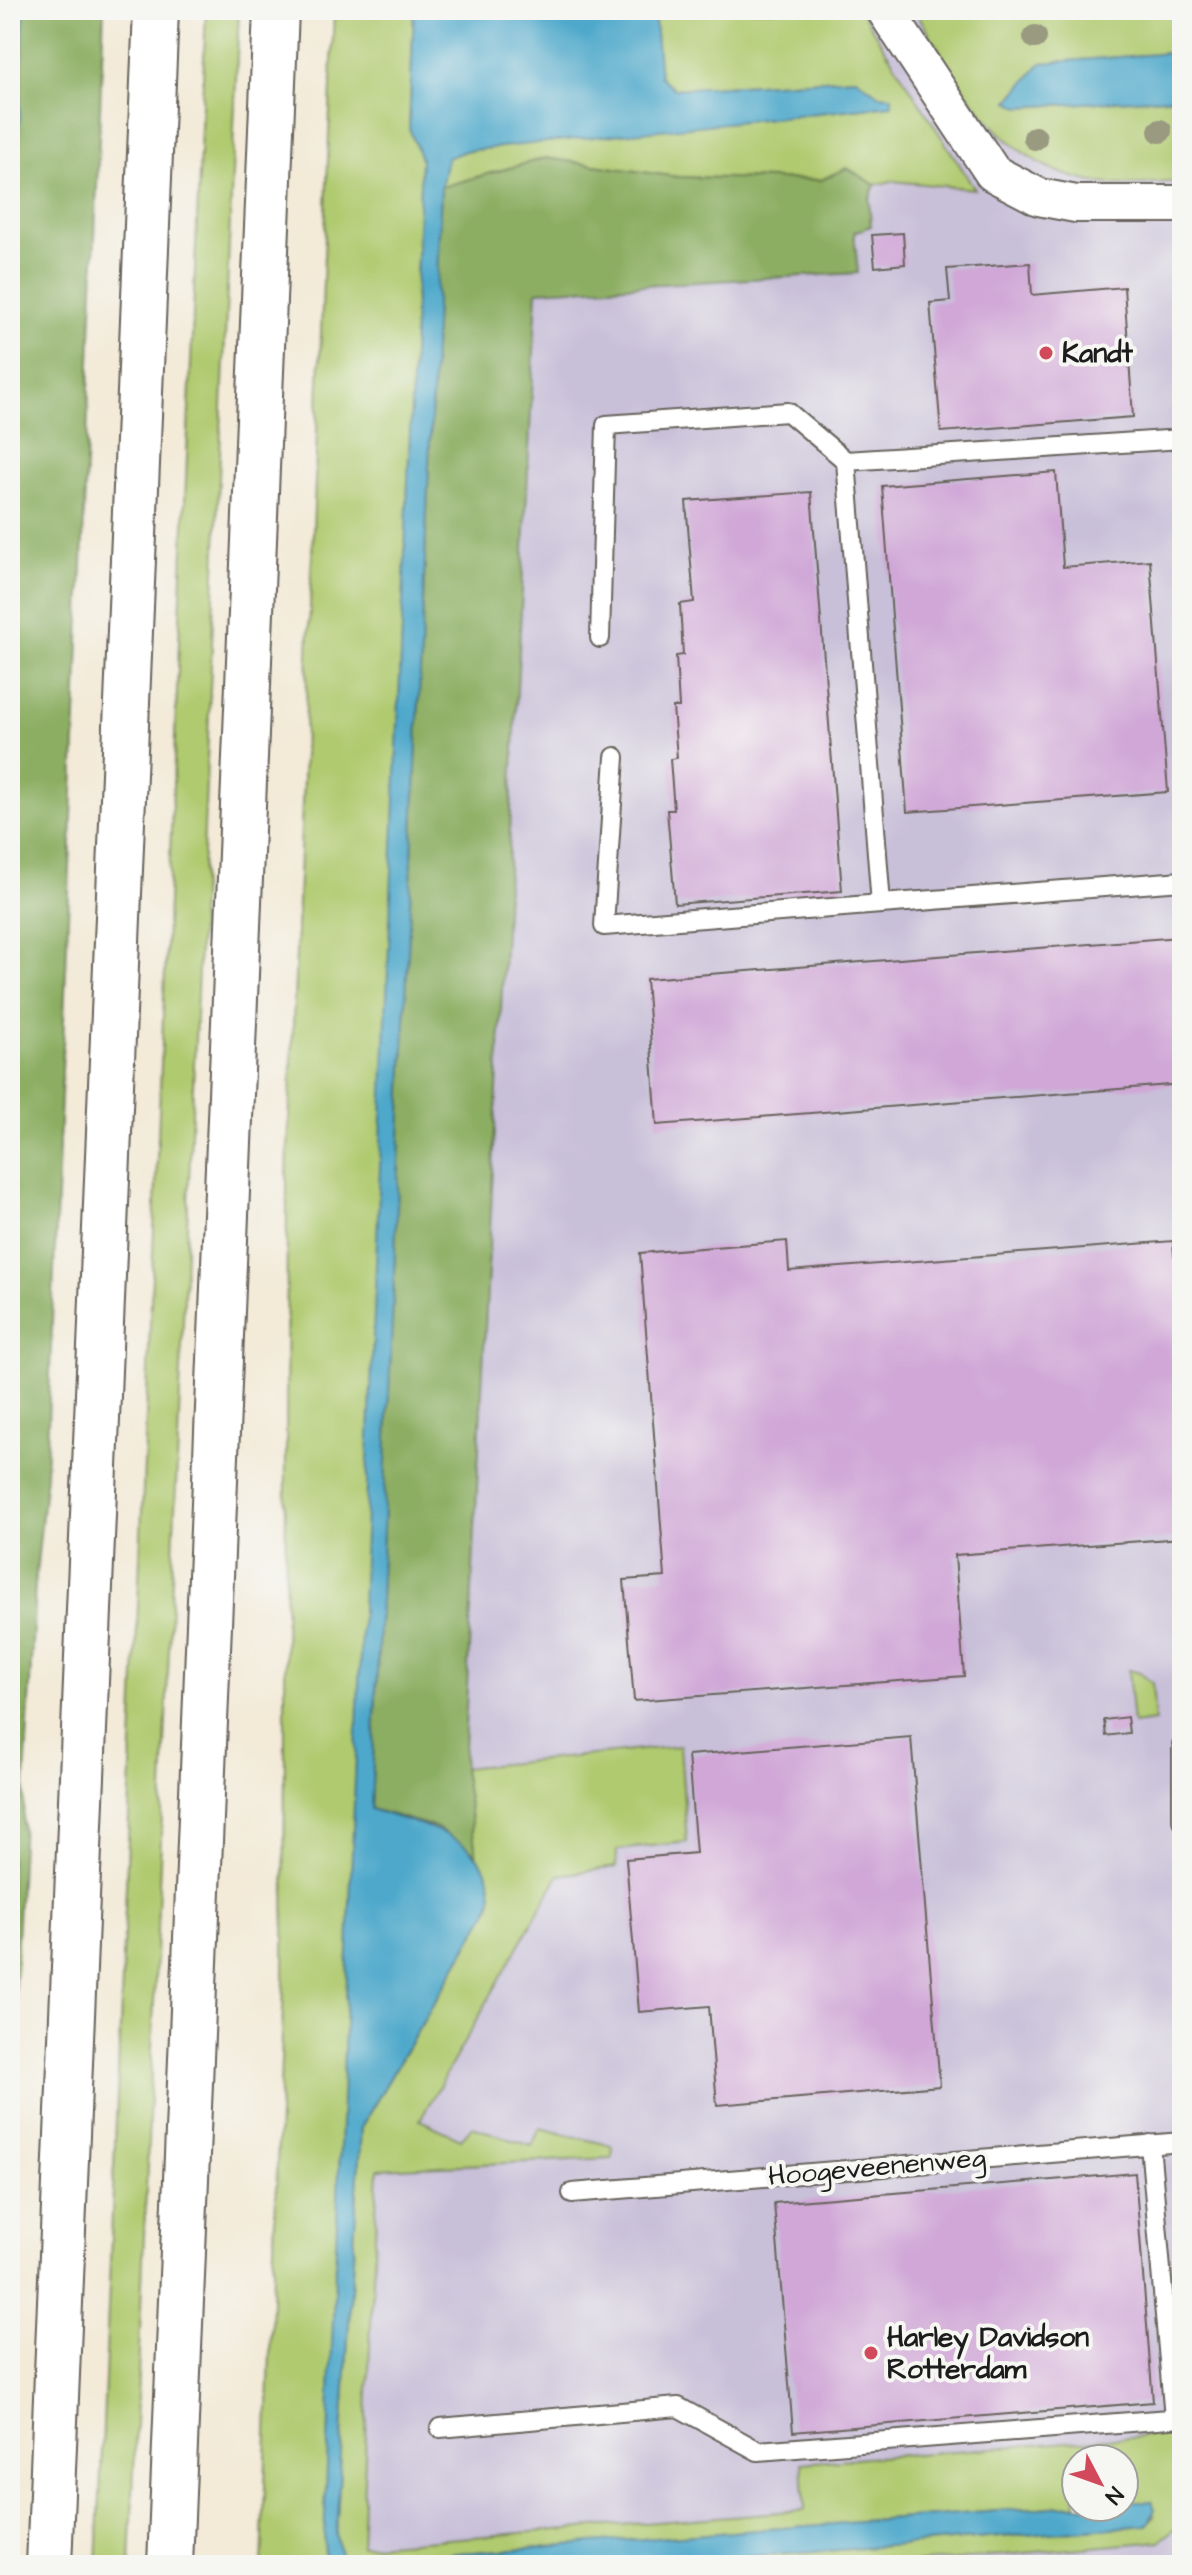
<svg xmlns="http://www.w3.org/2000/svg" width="1192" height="2575" viewBox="0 0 1192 2575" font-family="'Architects Daughter',sans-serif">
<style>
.industrial{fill:#c8bfd8;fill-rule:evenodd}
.green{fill:#b0ca70;stroke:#667346;stroke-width:2}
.forest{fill:#8cae62;stroke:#54653f;stroke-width:2}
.water{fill:#4da8cb;stroke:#346274;stroke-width:2}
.building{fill:#d0a7d7}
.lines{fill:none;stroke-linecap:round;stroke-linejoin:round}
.lane-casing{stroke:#67645d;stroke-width:22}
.street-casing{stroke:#67645d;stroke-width:40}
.highway-casing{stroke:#67645d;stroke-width:48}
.lane{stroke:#fff;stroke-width:18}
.street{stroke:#fff;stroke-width:36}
.highway{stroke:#fff;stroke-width:44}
.tree{fill:#999a80}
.poi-dot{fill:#d1495b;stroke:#f6f6f2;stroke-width:3}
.labels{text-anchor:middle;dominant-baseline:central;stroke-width:8;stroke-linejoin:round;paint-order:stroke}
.poi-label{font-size:28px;font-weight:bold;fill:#1c1c1c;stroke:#f6f6f2;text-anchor:start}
.street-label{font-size:28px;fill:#1c1c1c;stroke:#f6f6f2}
</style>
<rect width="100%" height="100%" fill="#f6f6f2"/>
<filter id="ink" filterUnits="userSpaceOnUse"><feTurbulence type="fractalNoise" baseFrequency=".0125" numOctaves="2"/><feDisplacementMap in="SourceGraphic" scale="16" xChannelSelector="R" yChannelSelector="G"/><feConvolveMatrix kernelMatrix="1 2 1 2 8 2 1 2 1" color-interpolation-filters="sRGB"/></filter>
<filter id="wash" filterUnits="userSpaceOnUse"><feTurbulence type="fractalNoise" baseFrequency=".006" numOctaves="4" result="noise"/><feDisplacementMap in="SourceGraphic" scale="32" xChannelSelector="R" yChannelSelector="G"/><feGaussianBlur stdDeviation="1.8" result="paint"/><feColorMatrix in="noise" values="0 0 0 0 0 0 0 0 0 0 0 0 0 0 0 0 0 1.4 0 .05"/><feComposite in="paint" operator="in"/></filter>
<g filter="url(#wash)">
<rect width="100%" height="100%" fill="#f3ead7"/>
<path class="industrial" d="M630 10H1182V2565H331L434 129ZM1076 2459H1124V2507H1076Z"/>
<path class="green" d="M206 10H239L130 2565H97Z
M334 10H414L409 128 421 159 325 2565H262L284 1981 287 1175Z
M654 10H860L975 189 892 181 875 185 847 168 821 180 678 177 545 158 441 187 447 158 465 151 767 116 879 95 856 78 674 89 660 77Z
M915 10H1182V52L1041 63 1009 101 1020 107 1182 97V181C1158 182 1132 187 1108 184 1004 174 964 90 915 10Z
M1128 1670 1140 1673 1152 1683 1155 1721 1133 1724Z
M680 1746 687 1842 617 1850 616 1867 559 1875 420 2120 461 2139 472 2127 532 2146 540 2128 613 2146 612 2158 378 2169 361 2546 805 2510 802 2463 1182 2433V2522L1161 2541 890 2565H654L1147 2525 1154 2517 1152 2501H1124V2459H1076V2505L360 2561H347L340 2555 336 2535 361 2127 475 1934 489 1906 492 1893 476 1853 463 1768Z"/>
<path class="forest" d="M24 10H104L46 1475 35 1585 10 2081V351Z
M545 158 678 177 821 180 847 168 875 185 869 199 871 226 854 232 858 273 537 291 463 1768 476 1853 435 1827 371 1809 441 187Z"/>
<path class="water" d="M10 10H24L10 351Z
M414 10H654L660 77 674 89 856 78 879 95 892 96V105L465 151 447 158 441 187 371 1809C415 1825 487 1833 492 1893 493 1907 481 1922 475 1933L361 2127 336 2535 340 2555 347 2561H360L1076 2505 1124 2507V2501H1152L1155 2509 1148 2525 654 2565 323 2563 421 159 409 128Z
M1182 52V97L1020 107 1009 101 1041 63Z"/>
<g id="blocks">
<path class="building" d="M903 233 905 264 875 267 872 235Z
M1030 263 1032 295 1124 287 1133 417 941 432 930 303 950 301 947 269Z
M1056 472 1063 567 1150 560 1168 792 907 812 882 486Z
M811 492 842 891 675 904 667 810H674L670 759 677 758 673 707H679L676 656 683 655 680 604 694 602 686 501Z
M1179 937 1182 1084 657 1125 646 979Z
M787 1241 789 1271 1173 1241 1174 1256H1182V1538L955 1555 964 1676 634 1701 624 1580 665 1577 640 1253Z
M1127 1717 1129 1733 1106 1736 1104 1720Z
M911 1737 940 2086 717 2105 709 2006 639 2012 626 1859 696 1853 688 1755Z
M1135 2173 1153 2402 793 2432 774 2203Z"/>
</g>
</g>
<g filter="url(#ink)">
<use href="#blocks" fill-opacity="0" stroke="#67645d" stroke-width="2"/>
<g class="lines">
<defs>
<path id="lane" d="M1182 439 846 461 881 904 1182 881
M600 638 606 425 788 412 846 461
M615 757 604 926 881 904
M1182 1745V1820
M1150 2144 1174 2418
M572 2193 1182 2142
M440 2428 678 2407 758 2451 1182 2418"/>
<path id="street" d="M885 10 993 173 1039 197 1076 204H1182"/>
<path id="highway" d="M49 2565 156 10
M170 2565 276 10"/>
</defs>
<use href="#lane" class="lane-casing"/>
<use href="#street" class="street-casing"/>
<use href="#highway" class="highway-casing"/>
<use href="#lane" class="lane"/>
<use href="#street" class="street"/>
<use href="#highway" class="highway"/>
</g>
<g class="tree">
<circle cx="1035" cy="37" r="12"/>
<circle cx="1160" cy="131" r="12"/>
<circle cx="1035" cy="138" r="12"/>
</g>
</g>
<g class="poi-dot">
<circle cx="1046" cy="353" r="8"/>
<circle cx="871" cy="2353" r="8"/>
</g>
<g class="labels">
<g class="poi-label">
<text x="1062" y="353">Kandt</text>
<text x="887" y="2337">Harley Davidson<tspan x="887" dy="32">Rotterdam</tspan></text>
</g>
<g class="street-label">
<text transform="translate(877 2167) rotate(-5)">Hoogeveenenweg</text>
</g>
</g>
<rect width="1192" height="2575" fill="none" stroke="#f6f6f2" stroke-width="40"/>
<g transform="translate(1100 2483) rotate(131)"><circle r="38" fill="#f6f6f2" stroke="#9f9f9c" stroke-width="2"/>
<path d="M0-6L14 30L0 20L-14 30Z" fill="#d1495b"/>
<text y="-12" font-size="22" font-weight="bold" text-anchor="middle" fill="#1c1c1c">N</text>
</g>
</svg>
